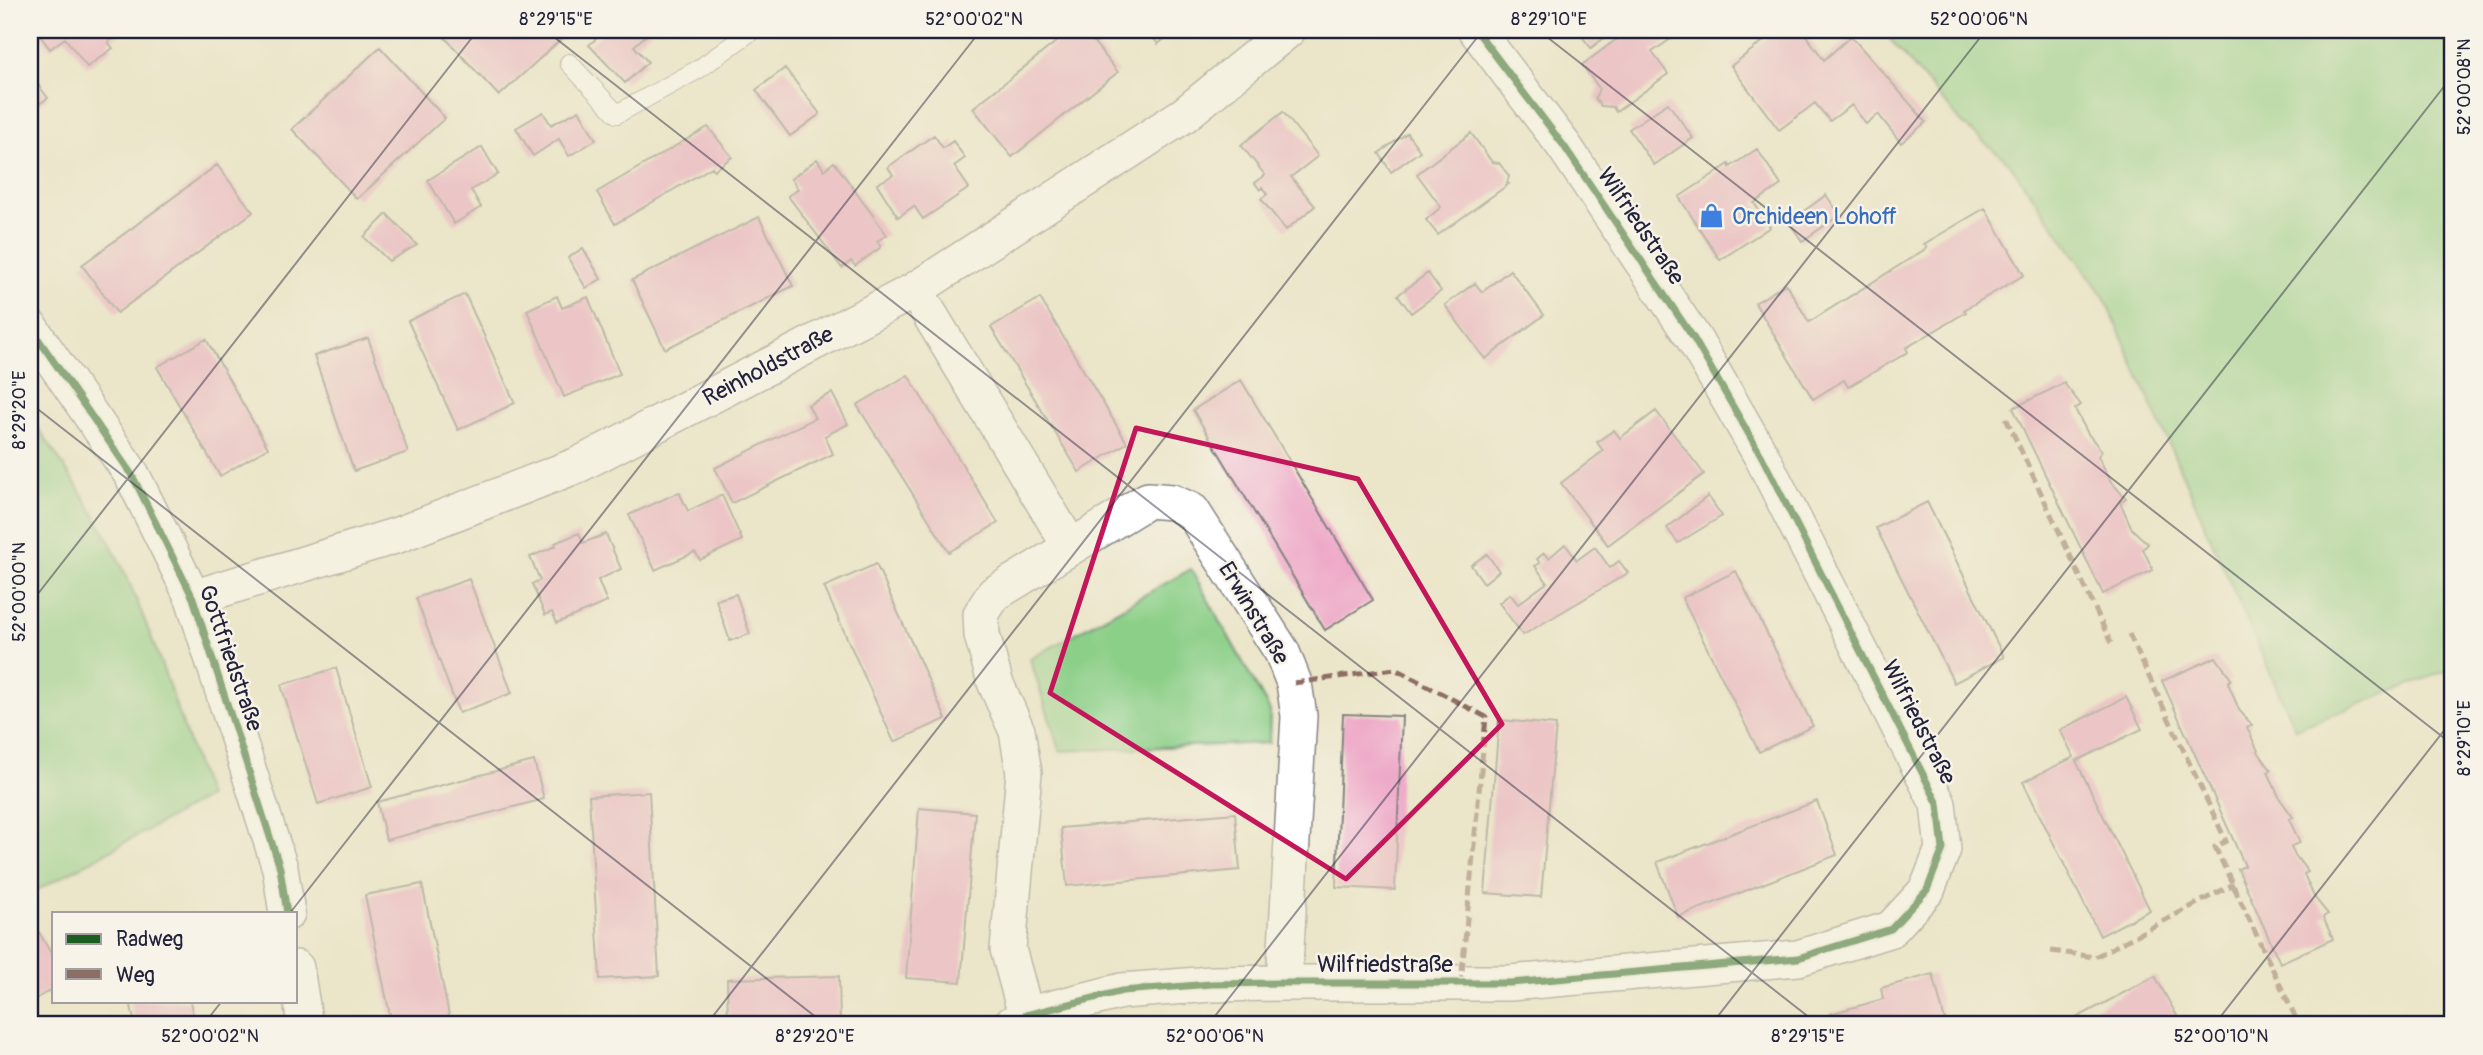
<svg xmlns="http://www.w3.org/2000/svg" width="2483" height="1055" viewBox="0 0 2483 1055" font-family="Pangolin,sans-serif">
<style>
.green{fill:#8ccf88;stroke:#577862;stroke-width:2}
.building{fill:#eda0c5}
.lines{fill:none;stroke-linecap:round;stroke-linejoin:round}
.service-casing{stroke:#868482;stroke-width:20}
.minor-casing{stroke:#868482;stroke-width:38}
.service{stroke:#fff;stroke-width:18}
.minor{stroke:#fff;stroke-width:35}
.quiet{stroke:#8d6e63;stroke-width:5;stroke-dasharray:10 5;stroke-linecap:butt}
.cycleway-casing{stroke:#f7f3e8;stroke-width:11}
.cycleway{stroke:#1b5e20;stroke-width:7}
.marked{fill:none;stroke:#c2185b;stroke-width:5;stroke-linejoin:round}
.ticks{fill:none;stroke:#22223b;stroke-width:2;stroke-opacity:0.45}
.labels{text-anchor:middle;dominant-baseline:central;stroke-width:5;stroke-linejoin:round;paint-order:stroke}
.shop-label{font-size:23px;fill:#366cbe;stroke:#f7f3e8;text-anchor:start}
.street-label{font-size:23px;fill:#22223b;stroke:#f7f3e8}
.neatline{fill:none;stroke:#22223b;stroke-width:2.5}
.ticks-label{font-size:18px;text-anchor:middle;fill:#22223b}
</style>
<rect width="100%" height="100%" fill="#f7f3e8"/>
<filter id="ink" filterUnits="userSpaceOnUse"><feTurbulence type="fractalNoise" baseFrequency=".0143" numOctaves="2"/><feDisplacementMap in="SourceGraphic" scale="14" xChannelSelector="R" yChannelSelector="G"/><feConvolveMatrix kernelMatrix="1 2 1 2 8 2 1 2 1" color-interpolation-filters="sRGB"/></filter>
<filter id="wash" filterUnits="userSpaceOnUse"><feTurbulence type="fractalNoise" baseFrequency=".00686" numOctaves="4" result="noise"/><feDisplacementMap in="SourceGraphic" scale="28" xChannelSelector="R" yChannelSelector="G"/><feGaussianBlur stdDeviation="1.57" result="paint"/><feColorMatrix in="noise" values="0 0 0 0 0 0 0 0 0 0 0 0 0 0 0 0 0 1.4 0 .05"/><feComposite in="paint" operator="in"/></filter>
<g filter="url(#wash)">
<rect width="100%" height="100%" fill="#ebe5c9"/>
<path class="green" d="M1882 30H2453V668L2295 729 2104 297 2009 163 1962 123Z
M30 416C64 466 99 516 124 571 157 645 181 722 208 797L30 894Z
M1191 569 1270 711 1269 743 1060 751 1030 659Z"/>
<g id="blocks">
<path class="building" d="M36 30H125L108 42 113 48 87 67 65 38 50 49Z
M438 30H571L499 96Z
M606 30H652L634 46 648 62 625 83 589 45Z
M1071 30H1084L1118 72 1012 157 973 108Z
M1147 30H1175L1158 44Z
M1577 30H1614L1591 48Z
M1629 30H1635L1640 36 1649 30H1666L1672 38 1652 52 1668 74 1616 112 1613 107 1601 106 1595 99 1599 88 1582 65Z
M1778 30H1802L1824 60 1851 36 1926 122 1901 143 1878 114 1866 124 1852 105 1830 121 1815 103 1779 130 1731 66Z
M380 47 445 118 357 199 292 129Z
M785 68 820 114 790 136 756 90Z
M30 74 48 98 33 108 30 103Z
M1668 103 1693 138 1654 165 1629 129Z
M579 110 596 140 569 156 559 139 533 156 516 128 543 112 551 125Z
M1283 112 1318 156 1291 177 1315 206 1286 230 1261 199 1267 194 1262 187 1260 190 1255 183 1265 175 1241 145Z
M708 127 732 157 714 170 712 167 615 224 597 192Z
M1407 133 1420 151 1391 172 1379 153Z
M1471 133 1492 162 1499 163 1509 176 1507 183 1509 184 1438 235 1426 220 1441 207 1417 174Z
M934 135 943 148 953 141 965 158 954 166 969 188 923 219 914 206 898 217 877 184 893 175 888 167Z
M482 147 498 174 471 190 481 207 454 224 428 180Z
M1757 149 1781 185 1754 203 1770 227 1720 260 1679 197 1729 164 1730 167Z
M817 159 824 170 834 162 887 235 877 241 881 247 855 266 851 261 842 268 788 196 798 189 791 179Z
M217 165 253 212 117 313 82 265Z
M1826 195 1840 215 1802 241 1789 222Z
M1985 208 2024 275 1964 310 1966 312 1906 348 1908 352 1848 387 1844 380 1813 399 1755 303 1786 284 1809 322 1927 248 1924 244Z
M387 214 417 245 389 261 364 237Z
M759 217 793 286 665 349 632 280Z
M583 248 601 279 586 288 568 258Z
M1510 270 1544 315 1485 359 1445 305 1475 283 1482 292Z
M1428 273 1441 291 1411 313 1398 295Z
M465 294 515 403 458 430 408 321Z
M557 296 562 308 588 297 620 374 564 397 527 310Z
M1040 298 1127 443 1079 472 991 327Z
M368 338 408 452 354 471 314 356Z
M206 339 268 448 220 476 157 367Z
M908 375 998 523 949 552 857 405Z
M1241 380 1373 600 1325 630 1193 410Z
M2064 383 2081 405 2075 409 2088 434 2102 451 2098 456 2111 482 2126 498 2120 502 2132 529 2148 544 2143 549 2153 570 2103 594 2013 408Z
M832 393 848 424 825 436 833 454 732 503 715 468 815 418 808 405Z
M1656 411 1704 474 1608 545 1561 483 1603 451 1597 442 1614 430 1620 438Z
M679 492 688 511 722 495 742 540 700 560 695 552 655 570 629 515Z
M1708 496 1722 516 1678 543 1667 528Z
M1927 502 2004 657 1954 683 1876 528Z
M579 533 583 543 606 534 621 569 598 580 607 602 557 623 552 612 545 615 532 584 540 580 530 557 556 546 555 543Z
M1565 544 1577 560 1595 547 1610 568 1619 561 1628 573 1523 635 1499 603 1510 594 1518 604 1545 584 1547 582 1535 566 1540 563 1537 559 1544 553 1549 558Z
M1487 554 1499 571 1484 583 1471 565Z
M876 564 946 719 894 742 824 587Z
M1736 571 1813 726 1759 752 1682 598Z
M469 579 512 693 459 713 416 598Z
M736 594 750 634 730 641 716 600Z
M2216 657 2231 679 2228 683 2239 710 2252 725 2247 728 2259 753 2271 770 2268 772 2280 799 2293 817 2289 819 2300 843 2291 846 2295 855 2308 872 2304 874 2314 897 2328 914 2323 917 2333 939 2280 963 2238 869 2245 866 2162 681Z
M336 668 372 787 318 804 281 685Z
M2126 697 2142 729 2076 761 2150 910 2100 936 2023 782 2074 757 2060 730Z
M1343 714 1402 716 1395 890 1336 887Z
M1499 720 1556 725 1541 897 1485 893Z
M534 761 544 799 386 840 377 802Z
M649 792 659 976 600 979 589 796Z
M1817 801 1837 855 1678 917 1657 862Z
M919 808 975 813 961 982 906 978Z
M1235 813 1240 870 1067 886 1061 828Z
M422 884 451 1025H392L365 895Z
M39 932 54 959V988L30 1002V937Z
M1933 974 1946 1025H1833L1830 1014 1883 999 1881 988Z
M839 976 840 1025H728L727 979Z
M2155 976 2182 1025H2063L2080 1016Z
M130 1001H190L195 1025H135Z"/>
</g>
</g>
<g filter="url(#ink)">
<use href="#blocks" fill-opacity="0" stroke="#868482" stroke-width="2"/>
<g class="lines">
<defs>
<path id="service" d="M569 63 617 114 699 69 753 30"/>
<path id="minor" d="M915 290 1070 546
M30 327 132 475 193 598 280 868 287 913
M193 598 398 535 578 465 915 290 1184 115 1288 30
M296 968 305 1025
M1026 1015 1008 949 1024 773 1017 731 995 682 982 635 981 614 994 594 1148 500 1172 502 1192 511 1282 652 1294 683 1299 716 1284 983
M1010 1025 1026 1015 1122 991 1211 984 1284 983H1510L1798 958 1891 929 1927 890 1943 849 1938 804 1762 457 1694 339 1564 146 1476 30"/>
</defs>
<use href="#service" class="service-casing"/>
<use href="#minor" class="minor-casing"/>
<use href="#service" class="service"/>
<use href="#minor" class="minor"/>
<path class="quiet" d="M2006 418 2111 643
M2129 634 2226 841 2215 847 2299 1025
M1294 683 1395 669 1486 717 1461 983
M2051 951 2095 957 2234 884"/>
<defs>
<path id="cycleway" d="M30 327 132 475 193 598 280 868 287 913
M1010 1025 1026 1015 1122 991 1211 984 1284 983H1510L1798 958 1891 929 1927 890 1943 849 1938 804 1762 457 1694 339 1564 146 1476 30"/>
</defs>
<use href="#cycleway" class="cycleway-casing"/>
<use href="#cycleway" class="cycleway"/>
</g>
</g>
<path d="M0 0H2483V1055H0ZM1136 428 1358 479 1502 724 1346 879 1050 693Z" fill="#ebe5c9" fill-opacity=".55" fill-rule="evenodd"/>
<path class="marked" d="M1136 428 1358 479 1502 724 1346 879 1050 693Z"/>
<path class="ticks" d="M545 30 1819 1025M1538 30 2453 745M30 403 826 1025M30 604 478 30M290 913 981 30M203 1025 222 1001M706 1025 1483 30M1208 1025 1986 30M1711 1025 2453 75M2214 1025 2453 719"/>
<defs>
<symbol id="shop-bare" viewBox="-9 -9 18 18"><path d="M-5-2.5h2.3a2.7 3.5 0 0 1 5.4 0H5L5.5 6h-11ZM-1.5-2.5h3a1.5 2.3 0 0 0-3 0Z" fill="#3f7fe0" stroke="#f7f3e8" stroke-width="2.5" paint-order="stroke"/></symbol>
</defs>
<g fill-rule="evenodd">
<use href="#shop-bare" x="1694" y="198" width="35" height="35"/>
</g>
<g class="labels">
<g class="shop-label">
<text x="1732" y="216">Orchideen Lohoff</text>
</g>
<g class="street-label">
<text transform="translate(1641 226) rotate(56)">Wilfriedstraße</text>
<text transform="translate(768 366) rotate(-28)">Reinholdstraße</text>
<text transform="translate(1254 613) rotate(59)">Erwinstraße</text>
<text transform="translate(231 658) rotate(71)">Gottfriedstraße</text>
<text transform="translate(1919 722) rotate(63)">Wilfriedstraße</text>
<text x="1385" y="964">Wilfriedstraße</text>
</g>
</g>
<rect width="2483" height="1055" fill="none" stroke="#f7f3e8" stroke-width="77"/>
<rect x="52" y="912" width="245" height="91" fill="#f7f3e8" stroke="#a29fa3" stroke-width="2"/>
<rect x="66" y="934" width="35" height="10" fill="#1b5e20" stroke="#a29fa3" stroke-width="2"/>
<text x="116" y="946" font-size="21" fill="#22223b">Radweg</text>
<rect x="66" y="969" width="35" height="10" fill="#8d6e63" stroke="#a29fa3" stroke-width="2"/>
<text x="116" y="982" font-size="21" fill="#22223b">Weg</text>
<rect x="38" y="38" width="2406" height="978" class="neatline"/>
<g class="ticks-label">
<text x="556" y="25">8°29'15"E</text>
<text x="974" y="25">52°00'02"N</text>
<text x="1549" y="25">8°29'10"E</text>
<text x="1979" y="25">52°00'06"N</text>
<text transform="translate(2464 87) rotate(-90)" y="6">52°00'08"N</text>
<text transform="translate(19 410) rotate(-90)" y="6">8°29'20"E</text>
<text transform="translate(19 592) rotate(-90)" y="6">52°00'00"N</text>
<text transform="translate(2464 738) rotate(-90)" y="6">8°29'10"E</text>
<text x="210" y="1042">52°00'02"N</text>
<text x="815" y="1042">8°29'20"E</text>
<text x="1215" y="1042">52°00'06"N</text>
<text x="1808" y="1042">8°29'15"E</text>
<text x="2221" y="1042">52°00'10"N</text>
</g>
</svg>
